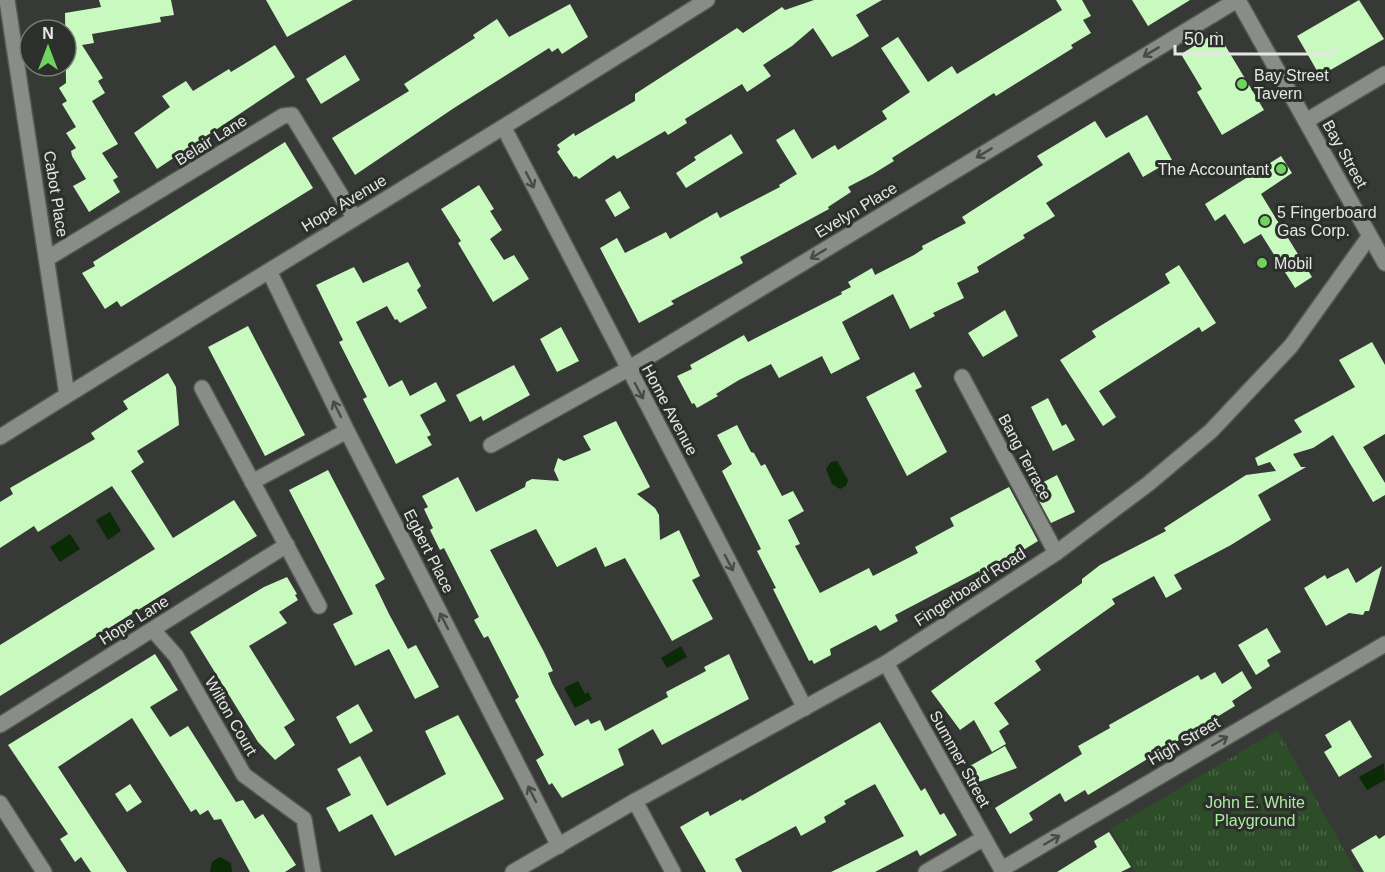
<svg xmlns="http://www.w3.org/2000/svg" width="1385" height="872" viewBox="0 0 1385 872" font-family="Helvetica,sans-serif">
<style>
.park{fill:url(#park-tufts)}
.water{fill:#0b2b06}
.building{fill:#c8f9bf}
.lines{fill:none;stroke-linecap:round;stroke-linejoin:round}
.minor-casing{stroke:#555855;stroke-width:18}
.tertiary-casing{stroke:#555855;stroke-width:18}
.secondary-casing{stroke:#555855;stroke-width:18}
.minor{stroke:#898d88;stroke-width:15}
.tertiary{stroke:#898d88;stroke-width:15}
.secondary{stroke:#898d88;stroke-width:15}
.oneway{stroke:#484b47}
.poi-dot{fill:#70d35f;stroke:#2c2f2b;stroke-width:2}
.labels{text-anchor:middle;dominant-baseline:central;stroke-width:6;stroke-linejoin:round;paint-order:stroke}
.poi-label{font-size:16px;fill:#e5e7e4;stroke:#2c2f2b;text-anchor:start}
.street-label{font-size:16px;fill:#e5e7e4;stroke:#2c2f2b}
.park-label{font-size:16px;fill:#aceda0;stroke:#2c2f2b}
</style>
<defs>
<pattern id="park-tufts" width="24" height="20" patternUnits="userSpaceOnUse" patternTransform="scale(1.5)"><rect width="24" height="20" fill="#2d4c28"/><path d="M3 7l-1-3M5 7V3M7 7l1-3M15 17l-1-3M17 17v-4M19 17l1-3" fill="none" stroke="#4b6647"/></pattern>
</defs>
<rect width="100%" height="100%" fill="#363935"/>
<path class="park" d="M1278 730 1356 872H1135L1110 829Z"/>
<path class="water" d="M837 461 848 480 846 486 840 489 832 484 826 469 831 462Z
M110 512 121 531 108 540 96 520Z
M70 534 80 549 60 562 50 547Z
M681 646 687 657 667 668 661 658Z
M578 681 585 694 588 692 592 699 575 708 564 688Z
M1384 763 1385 780 1367 790 1359 777Z
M220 857 231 863 232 872H210L212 862Z"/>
<path class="building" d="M99 0H171L174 15 160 17 161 22 92 34 94 43 82 45 103 78 98 81 105 93 92 101 118 144 102 153 118 177 113 180 120 192 89 212 73 186 86 179 72 156 71 151 76 148 66 133 76 127 62 104 67 101 59 88 66 83 65 13 101 7Z
M266 0H353L287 37Z
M814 0H882L856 15 869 36 851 47 832 57 813 28 792 46 763 65 771 76 747 92 742 84 685 119 687 123 668 135 665 131 617 159 614 155 579 179 576 176 574 177 557 152 560 149 557 145 574 133 575 136 635 101V94L737 28 743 33 782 7 785 10Z
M1056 0H1082L1091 16 1083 20 1091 33 1071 45 1073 48 996 96 994 93 892 158 894 161 873 174 848 187 851 192 828 207 829 209 740 257 743 263 671 301 674 304 639 323 600 248 617 238 625 253 666 232 670 239 717 212 720 218 780 187 779 185 797 174 776 140 794 129 812 159 835 145 838 150 887 119 882 111 910 92 881 48 898 37 928 82 952 66 957 74 1062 10Z
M1132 0H1190L1148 26Z
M1359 0 1384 39 1320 76 1297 36Z
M570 4 588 37 562 54 558 48 552 52 549 48 454 108 355 175 332 138 409 91 404 84 475 38 473 35 497 19 509 37Z
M1217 32 1264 110 1222 135 1197 92 1202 89 1181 54Z
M275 45 295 77 157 169 134 133 170 107 162 96 186 81 193 91 229 69 231 72Z
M345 55 360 80 321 104 306 79Z
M1147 115 1172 160 1143 177 1129 152 1046 203 1055 216 1023 235 1025 238 977 267 979 272 957 283 964 298 933 313 935 316 910 329 893 294 842 322 860 359 831 374 822 356 779 378 771 364 739 380 716 394 718 396 697 408 694 403 692 404 677 376 692 369 690 365 744 335 748 342 842 294 841 292 851 287 848 282 872 268 875 275 914 255 923 249 922 246 966 223 962 217 1043 165 1037 156 1095 121 1106 138Z
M731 134 743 153 686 188 676 173 696 160 694 157Z
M285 142 313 188 121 307 117 301 105 309 82 273 95 266 93 262Z
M1281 156 1292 173 1261 194 1312 277 1295 288 1261 234 1244 244 1225 214 1215 221 1205 204Z
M479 185 494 209 490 211 502 230 490 239 504 260 514 255 529 279 493 302 458 243 461 241 441 209Z
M620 191 630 208 615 217 605 200Z
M408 262 421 286 417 290 427 308 400 323 397 319 395 320 387 306 356 322 389 387 402 380 410 396 436 382 446 401 420 415 431 435 427 437 432 445 396 464 363 399 367 397 339 342 343 340 316 285 354 267 363 283Z
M1179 265 1216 323 1202 332 1199 327 1099 391 1116 417 1103 426 1060 360 1096 337 1092 331 1170 283 1165 274Z
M1005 310 1018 336 983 357 968 333Z
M248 326 305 435 265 456 208 347Z
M561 327 579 361 557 372 540 339Z
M1372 342 1385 365V434L1363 447 1385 483V495L1373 502 1333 435 1313 448 1293 454 1301 467H1306L1258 495 1271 520 1231 545 1174 575 1182 589 1166 598 1154 576 1112 599 1115 604 1035 661 1041 670 994 703 1009 724 999 731 1006 744 992 752 974 720 960 730 931 691 1082 583V579L1100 565 1166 531 1164 528 1246 475 1276 471 1270 462 1258 466 1255 458 1302 432 1294 420 1355 387 1339 360Z
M514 365 530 395 483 421 481 416 470 422 456 395Z
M914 372 922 387 915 390 947 452 907 476 866 397Z
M168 373 176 387 179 425 137 451 144 462 131 471 173 538 234 500 257 536 0 696V645L155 549 112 486 38 532 34 526 0 548V502L13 494 10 488 95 439 91 433 128 409 123 401Z
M1048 398 1062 426 1066 424 1075 440 1053 451 1031 407Z
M616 421 650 487 637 494 655 508 659 515 660 540 679 530 700 576 692 580 713 619 672 641 625 558 605 567 596 547 557 567 536 529 490 550 544 652 553 671 548 673 552 683 575 726 588 719 591 724 600 720 605 731 668 697 666 692 706 671 704 667 729 654 749 699 662 745 653 729 618 749 624 765 562 798 552 783 549 785 536 760 544 755 515 700 519 697 488 636 484 638 474 620 479 617 444 548 440 550 430 530 433 528 424 509 428 507 422 496 458 477 476 512 525 487 526 482 532 479 559 481 554 470 558 458 564 461 591 450 583 436Z
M737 425 751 452 754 453 761 466 765 464 782 496 793 491 804 511 788 520 800 544 795 546 820 593 869 568 873 576 918 553 915 547 954 526 950 518 1009 487 1038 541 981 576 979 571 895 615 898 621 880 631 876 625 830 649 831 655 814 664 812 660 809 661 773 589 776 588 757 551 761 549 722 471 732 464 717 435Z
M328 470 385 579 375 585 389 614 408 649 416 645 439 687 415 699 389 649 355 666 333 624 353 614 289 490Z
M1057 475 1075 512 1051 523 1032 488Z
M1382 566 1369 611H1365L1363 615 1349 613 1326 626 1304 588 1325 575 1327 579 1348 568 1356 583Z
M287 577 297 594 295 595 298 600 279 612 287 623 249 646 295 720 284 727 295 745 275 760 258 742 190 632 264 587Z
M1267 628 1281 652 1267 660 1270 666 1256 675 1238 645Z
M155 654 178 690 150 707 170 737 188 726 236 802 243 800 255 819 263 814 296 865 285 872H250L221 819 214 820 208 810 200 815 196 809 191 812 132 718 58 767 127 872H91L81 857 75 862 60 839 68 834 8 745Z
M1242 671 1252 688 1232 701 1235 706 1088 795 1085 790 1065 802 1060 793 1029 813 1033 820 1010 834 995 808 1082 754 1078 746 1110 728 1109 725 1198 675 1201 680 1215 672 1222 684Z
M358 704 373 731 350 744 336 717Z
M458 715 504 799 395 856 372 814 339 832 326 808 351 795 337 769 360 756 387 806 446 774 425 731Z
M1350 720 1372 757 1339 777 1324 752 1332 747 1325 735Z
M880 722 921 791 925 788 940 815 944 813 957 835 920 856 917 850 875 872H831L904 836 875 784 844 801 846 804 824 817 826 822 801 836 796 826 735 859 742 872H706L680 827 708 811 710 816 741 799 742 801Z
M1005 746 1017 768 979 782 970 766Z
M130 784 142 802 127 812 115 794Z
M1109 832 1131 867 1121 872H1057L1097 847 1094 841Z
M1376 835 1379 839 1385 835V872H1364L1351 850Z"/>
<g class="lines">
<defs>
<path id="minor" d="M7 0 67 395
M1306 121 1385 74
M504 128 805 708
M48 258 283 116 292 115 354 217
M269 271 347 431 559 846
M962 377 1056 553
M202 388 319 606
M0 437C235 290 473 148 707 0
M491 445 628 369 1237 0
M252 482 347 431
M153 630 176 656 244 775 304 819 313 872
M886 663 1003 872
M0 725 287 545
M635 801 673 872
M0 803 44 872
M1002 869 1385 644
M926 872 984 838"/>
<path id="tertiary" d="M513 872 635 801 886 663 1056 553 1148 484 1211 431 1291 346 1369 237"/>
<path id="secondary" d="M1238 0 1385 263"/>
</defs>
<use href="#minor" class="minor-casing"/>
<use href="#tertiary" class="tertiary-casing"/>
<use href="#secondary" class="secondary-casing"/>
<use href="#minor" class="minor"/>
<use href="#tertiary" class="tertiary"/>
<use href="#secondary" class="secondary"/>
</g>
<defs><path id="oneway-shaft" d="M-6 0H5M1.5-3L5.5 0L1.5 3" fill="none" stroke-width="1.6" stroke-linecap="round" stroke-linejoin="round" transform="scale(1.5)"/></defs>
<g class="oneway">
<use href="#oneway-shaft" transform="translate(1151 52) rotate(149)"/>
<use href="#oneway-shaft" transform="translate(984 153) rotate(149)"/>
<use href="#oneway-shaft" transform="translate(530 180) rotate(63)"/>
<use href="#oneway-shaft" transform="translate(818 254) rotate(149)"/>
<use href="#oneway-shaft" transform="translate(639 391) rotate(62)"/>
<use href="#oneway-shaft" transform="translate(337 409) rotate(-116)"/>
<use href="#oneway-shaft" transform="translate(729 563) rotate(62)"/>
<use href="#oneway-shaft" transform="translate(444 621) rotate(-117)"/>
<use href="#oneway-shaft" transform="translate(1220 741) rotate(-30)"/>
<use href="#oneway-shaft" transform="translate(532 794) rotate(-117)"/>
<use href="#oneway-shaft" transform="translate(1052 840) rotate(-30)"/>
</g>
<g class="poi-dot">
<circle cx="1242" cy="84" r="6"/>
<circle cx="1281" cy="169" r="6"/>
<circle cx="1265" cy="221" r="6"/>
<circle cx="1262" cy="263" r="6"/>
</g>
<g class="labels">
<g class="poi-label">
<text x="1254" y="75">Bay Street<tspan x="1254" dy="18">Tavern</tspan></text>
<text x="1269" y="169" text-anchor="end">The Accountant</text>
<text x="1277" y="212">5 Fingerboard<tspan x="1277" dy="18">Gas Corp.</tspan></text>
<text x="1274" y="263">Mobil</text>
</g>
<g class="street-label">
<text transform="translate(211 140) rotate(-32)">Belair Lane</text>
<text transform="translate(1345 154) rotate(61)">Bay Street</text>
<text transform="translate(56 194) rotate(81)">Cabot Place</text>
<text transform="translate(344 203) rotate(-31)">Hope Avenue</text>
<text transform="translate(856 210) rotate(-31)">Evelyn Place</text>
<text transform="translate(670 410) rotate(62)">Home Avenue</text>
<text transform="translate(1025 457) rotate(62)">Bang Terrace</text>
<text transform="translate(429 551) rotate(63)">Egbert Place</text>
<text transform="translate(970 587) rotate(-33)">Fingerboard Road</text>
<text transform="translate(134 620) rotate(-32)">Hope Lane</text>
<text transform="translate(231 716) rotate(60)">Wilton Court</text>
<text transform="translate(1184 741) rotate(-30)">High Street</text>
<text transform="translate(960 759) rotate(61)">Summer Street</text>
</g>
<g class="park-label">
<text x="1255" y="802">John E. White<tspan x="1255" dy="18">Playground</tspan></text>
</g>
</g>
<g transform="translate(48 48)"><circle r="28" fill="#2c2f2b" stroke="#767975" stroke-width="1.5"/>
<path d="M0-4.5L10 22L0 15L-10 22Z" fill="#70d35f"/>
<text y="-9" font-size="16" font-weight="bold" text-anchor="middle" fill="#e5e7e4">N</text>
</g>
<path d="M1175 45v9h159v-9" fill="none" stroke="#e5e7e4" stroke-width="3"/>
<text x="1184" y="45" font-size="18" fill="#e5e7e4" stroke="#2c2f2b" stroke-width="4.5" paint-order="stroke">50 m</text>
</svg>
